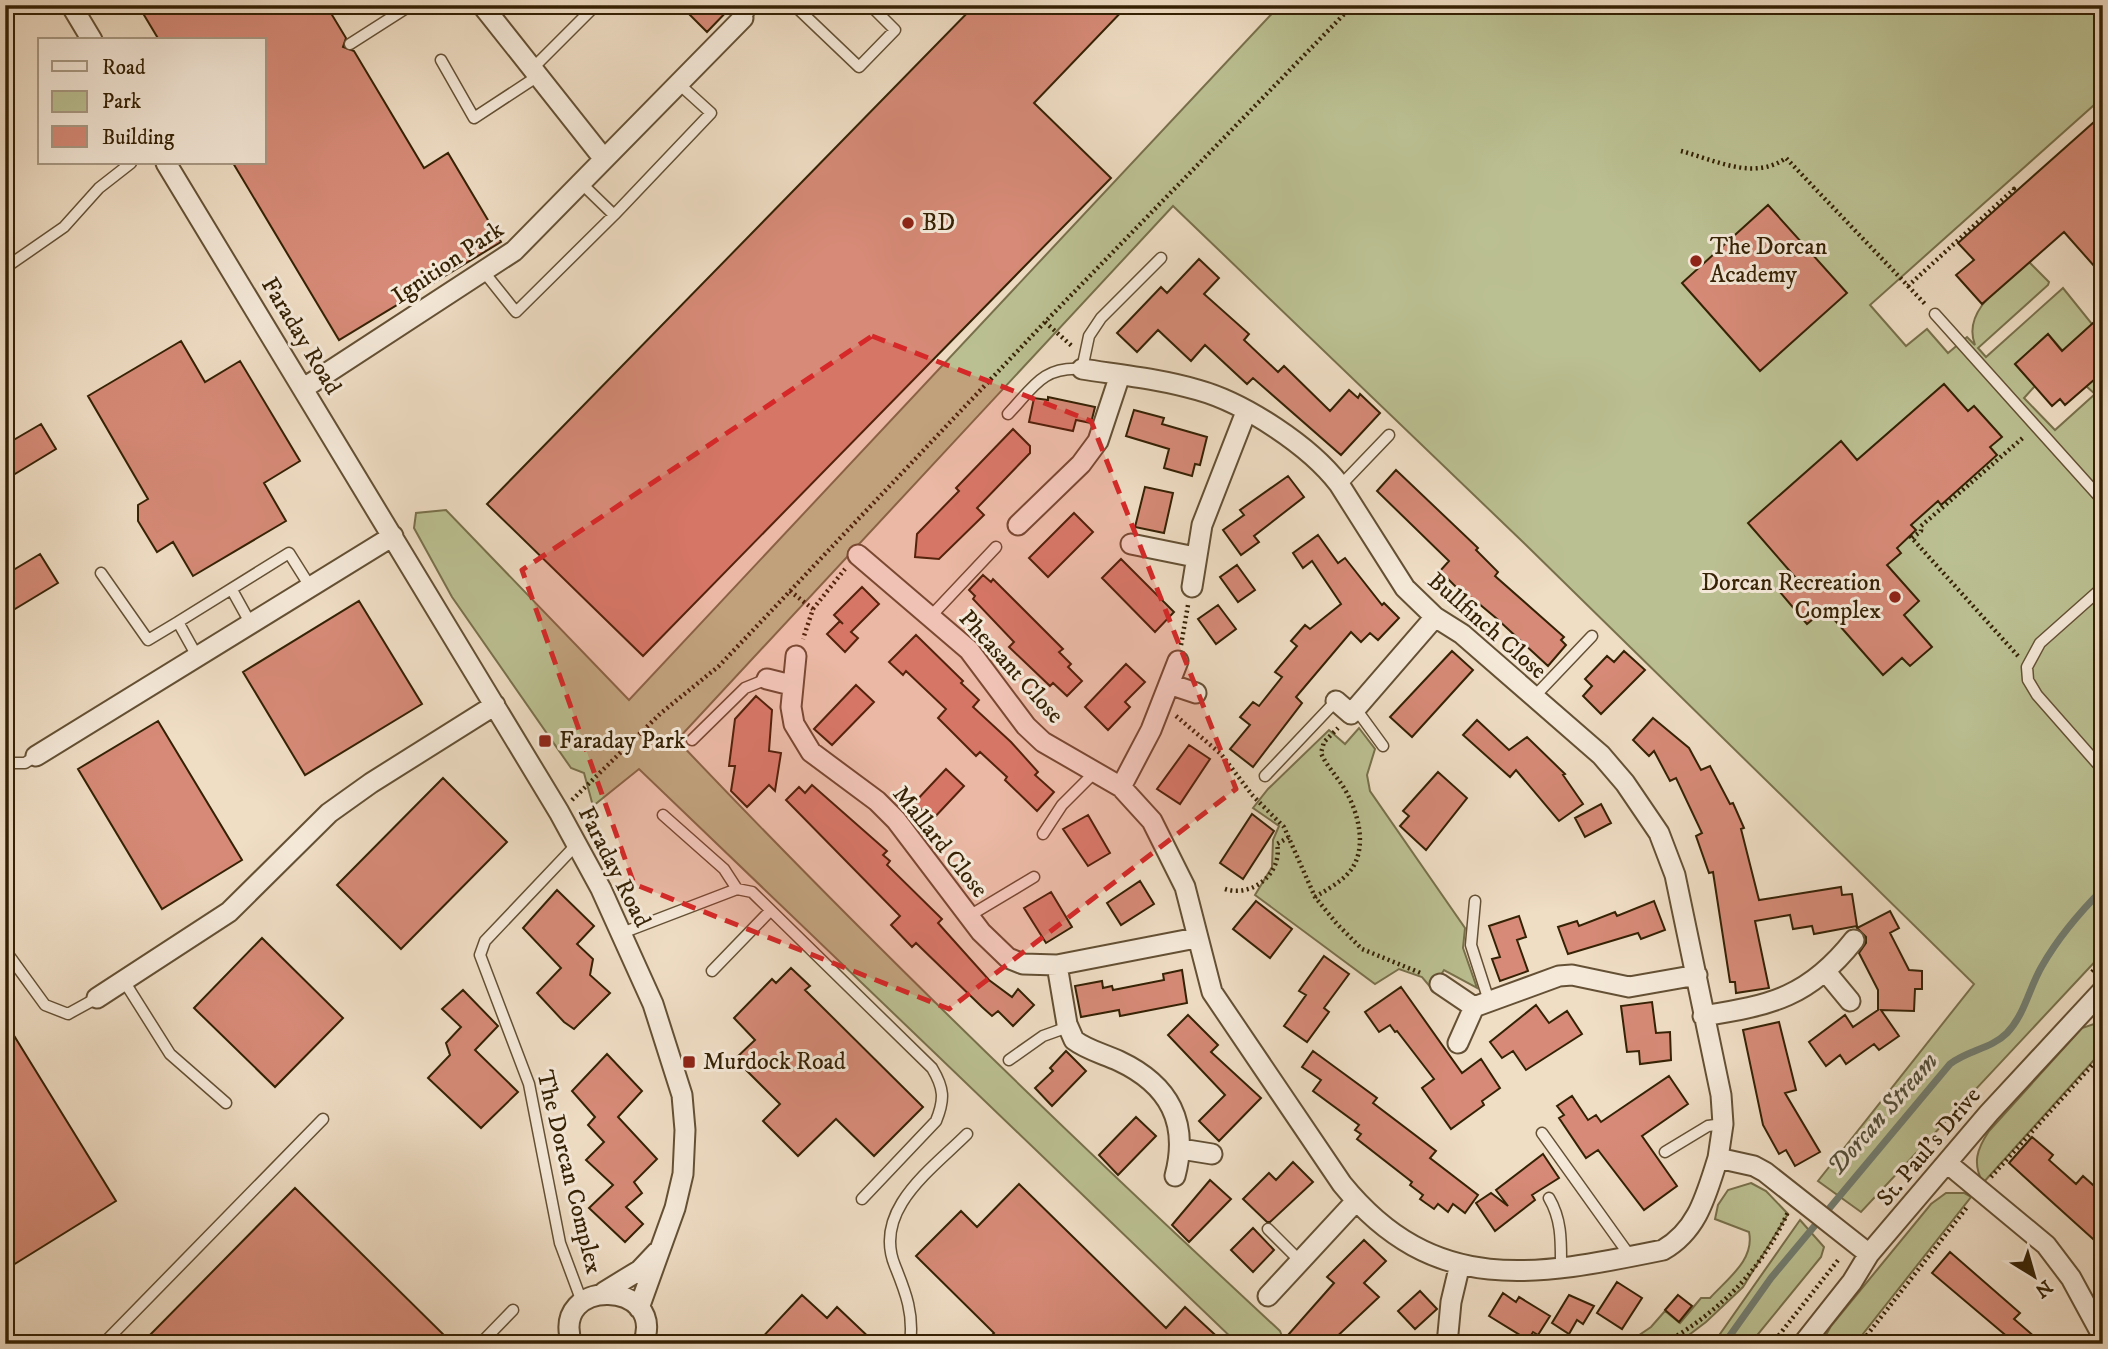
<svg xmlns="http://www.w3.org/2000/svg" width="2108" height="1349" viewBox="0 0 2108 1349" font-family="'IM FELL DW Pica',serif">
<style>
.green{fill:#bbc092;stroke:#78704b;stroke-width:2}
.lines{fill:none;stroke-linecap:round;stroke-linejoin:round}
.stream{stroke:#727d71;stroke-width:7}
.building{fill:#d68a77;stroke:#352104;stroke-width:2}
.service-casing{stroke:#645034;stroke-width:13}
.minor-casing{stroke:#645034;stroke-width:23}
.path{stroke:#352104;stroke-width:4.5;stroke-dasharray:2 3.5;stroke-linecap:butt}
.service{stroke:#f5e9d9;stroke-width:10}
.minor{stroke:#f5e9d9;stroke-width:19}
.marked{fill:#d62828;fill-opacity:0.2;stroke:#d62828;stroke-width:5;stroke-dasharray:14 9;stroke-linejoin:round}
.poi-dot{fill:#8f2418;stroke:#f5e9d9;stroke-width:2.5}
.labels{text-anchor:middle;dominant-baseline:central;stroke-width:6;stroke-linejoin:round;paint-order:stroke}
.poi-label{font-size:24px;fill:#352104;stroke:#f5e9d9;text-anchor:start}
.street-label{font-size:24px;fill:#352104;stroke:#f5e9d9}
.water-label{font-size:26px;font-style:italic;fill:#534f3a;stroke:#f5e9d9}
</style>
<rect width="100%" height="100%" fill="#efddc4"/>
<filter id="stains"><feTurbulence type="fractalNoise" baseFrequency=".00286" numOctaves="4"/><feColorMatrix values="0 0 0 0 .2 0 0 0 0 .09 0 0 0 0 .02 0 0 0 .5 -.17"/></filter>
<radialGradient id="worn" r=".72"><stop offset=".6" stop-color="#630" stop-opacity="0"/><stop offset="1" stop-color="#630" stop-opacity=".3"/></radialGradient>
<path class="green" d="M1280 5H2103V97L1870 305 1906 346 1927 329 1948 353 1967 337 1975 345C1961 309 2006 283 2029 262L2049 282 2048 285 1978 348 1986 357 2063 288 2092 324 2068 357 2048 334 2015 364 2035 386 2024 398 2055 430 2095 394 2086 386 2103 372V953L1861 1212 1818 1181 1974 984 1525 544 1173 206 677 740C870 944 1074 1140 1280 1331L1285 1344H1238L639 769 593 806 584 773 571 768 452 597 414 528 416 513 446 510 629 700Z
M1359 728 1375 749 1367 775 1370 791 1465 928 1463 948 1477 988 1444 970 1432 989 1422 977 1399 969 1375 984 1255 895 1272 867 1273 840 1279 826 1253 808 1268 789 1329 730 1345 744Z
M2103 1021V1050L1983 1183C1972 1163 1977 1149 1989 1131L2082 1028Z
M1751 1183 1766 1191 1788 1214 1743 1287 1706 1322 1677 1344H1626L1651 1327 1665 1311 1680 1323 1701 1298H1710C1727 1279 1755 1260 1749 1232L1715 1219 1718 1205 1728 1190Z
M1946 1193H1964L1971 1197 1855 1344H1821L1831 1326 1931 1204Z
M1800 1220 1824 1247 1821 1257 1750 1344H1713Z"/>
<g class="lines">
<path class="stream" d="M1724 1344 1771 1278 1950 1064C1968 1050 1991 1049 2007 1033 2025 1014 2029 988 2042 966 2058 938 2080 912 2103 889"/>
</g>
<path class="building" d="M138 5H326L346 38 343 47 354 51 424 168 448 153 501 242 339 340 233 163H264V40H159Z
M680 5H733L707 32Z
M975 5H1128L1034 103 1111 178 643 656 487 504Z
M2103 114V276L2064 232 1982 304 1956 275 1974 260 1958 243Z
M1768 205 1847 293 1760 371 1682 283Z
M1199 259 1219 278 1204 294 1249 334 1244 340 1278 372 1284 366 1330 411 1349 390 1358 398 1360 394 1380 413 1341 455 1253 378 1247 384 1205 345 1191 361 1158 330 1137 352 1117 333 1161 287 1167 293Z
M2103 314V372L2065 405 2060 399 2052 406 2015 364 2048 334 2062 351Z
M181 341 205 382 240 361 300 461 264 483 286 521 193 576 173 542 157 552 138 521V505L148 499 88 396Z
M1944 384 1968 411 1974 406 2002 437 1990 447 1997 455 1941 505 1938 501 1911 525 1916 530 1897 548 1901 553 1887 565 1919 601 1904 615 1932 647 1910 666 1902 658 1883 675 1825 609 1807 624 1779 591 1795 577 1748 523 1841 441 1857 460Z
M1048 397 1095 407 1091 423 1076 420 1073 431 1029 422 1034 398 1048 400Z
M1134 410 1164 418 1162 424 1207 437 1200 465 1195 464 1192 476 1164 468 1169 449 1126 436Z
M41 424 56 449 5 480V445Z
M1013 429 1030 446V453L977 508 984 515 939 559 915 557 917 534 959 491 956 488Z
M1396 470 1478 548 1476 550 1498 572 1495 576 1564 637 1561 640 1566 645 1548 666 1496 618 1472 598 1470 601 1440 571 1449 561 1377 491Z
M1288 476 1304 497 1254 536 1259 542 1241 555 1223 530 1244 515 1240 510Z
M1145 487 1173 493 1164 533 1135 527Z
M1074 513 1093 532 1048 577 1029 558Z
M1318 535 1338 563 1345 558 1382 605 1384 603 1399 618 1378 640 1370 633 1361 642 1351 632 1296 697 1302 703 1253 767 1230 749 1250 725 1240 717 1253 702 1259 706 1282 677 1275 672 1297 646 1291 641 1305 625 1310 629 1341 604 1312 561 1303 568 1293 553Z
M40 554 58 583 5 615V575Z
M1121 559 1174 612 1155 632 1102 578Z
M1237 565 1255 590 1238 602 1220 577Z
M983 575 991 582 993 579 1063 649 1059 652 1071 664 1068 667 1082 681 1067 696 1053 683 1050 686 1009 647 1014 642 973 599 975 596 969 590Z
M862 587 879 604 851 632 858 638 845 652 827 634 840 621 843 624 834 615Z
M359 601 422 704 305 775 243 672Z
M1218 605 1236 629 1216 644 1198 619Z
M916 635 963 681 961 683 979 700 973 707 1011 742 1038 772 1035 775 1054 792 1037 811 1005 780 1007 777 980 752 976 756 938 718 946 709 906 671 903 675 889 662Z
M1452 651 1473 670 1412 737 1390 717Z
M1624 651 1645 670 1601 714 1583 696 1592 686 1585 679 1607 656 1614 662Z
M1126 664 1145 682 1125 702 1130 707 1108 730 1085 707Z
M856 685 874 702 832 745 814 729Z
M756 696 772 710 769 751 781 753 775 791 769 785 747 807 731 791 735 766H729L735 719Z
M1653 718 1689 748 1701 770 1710 766 1730 804 1733 803 1744 828 1741 829 1759 900 1841 887 1842 895 1852 894 1857 926 1814 934 1812 926 1793 929 1790 915 1755 921 1769 988 1736 993 1735 982H1730L1713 872 1709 873 1696 836 1702 833 1676 778 1670 781 1654 751 1649 756 1633 740Z
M1477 720 1509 750 1527 737 1565 774 1563 775 1583 804 1559 821 1516 770 1510 777 1463 735Z
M158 721 242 860 162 909 78 769Z
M1189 745 1210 759 1180 804 1157 789Z
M946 769 964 786 932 820 914 803Z
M1438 772 1467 798 1426 850 1400 826 1409 816 1403 811Z
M443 778 507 842 401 949 337 885Z
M812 785 887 851 883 855 890 861 887 865 942 919 938 923 989 980 1012 997 1018 989 1034 1005 1013 1026 998 1011 992 1016 982 1007 916 943 912 947 891 925 900 916 786 800 799 787 805 793Z
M1601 804 1611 823 1585 837 1575 818Z
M1252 814 1274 831 1243 879 1220 863Z
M1088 815 1110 853 1088 866 1063 829Z
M1140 881 1154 904 1121 925 1107 903Z
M557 890 594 926 577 944 593 959 590 975 610 993 574 1029 564 1022 537 993 561 968 523 928Z
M1051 892 1072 927 1046 943 1024 908Z
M1256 901 1292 929 1270 958 1233 929Z
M1654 901 1665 930 1641 939 1638 933 1568 954 1558 927 1577 921 1579 926 1615 912 1617 916Z
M1890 911 1899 928 1890 933 1909 970 1922 971V989H1915L1914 1011 1881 1010 1899 1036 1879 1050 1874 1044 1846 1064 1840 1055 1826 1066 1809 1042 1845 1015 1853 1027 1878 1010V990L1859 953 1866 943V937L1857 928Z
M1519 916 1526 937 1517 940 1528 971 1500 981 1492 959 1500 957 1489 926Z
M262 938 343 1018 275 1087 194 1008Z
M1324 956 1349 974 1324 1008 1329 1012 1307 1042 1284 1026 1306 995 1299 991Z
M791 968 810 986 805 990 923 1107 874 1156 836 1119 798 1156 763 1121 780 1104 735 1059 755 1040 734 1018 772 979 776 983Z
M1182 970 1187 1003 1120 1016 1119 1010 1081 1017 1075 986 1102 981 1103 988 1112 986 1113 990 1164 980 1163 974Z
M1401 987 1462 1073 1481 1059 1500 1088 1482 1101 1484 1105 1451 1129 1422 1088 1434 1079 1397 1031 1395 1032 1390 1025 1379 1032 1365 1012Z
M463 990 498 1026 475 1050 518 1092 481 1128 428 1078 450 1055 446 1043 461 1027 442 1009Z
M1652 1002 1656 1033 1670 1032 1671 1060 1640 1064 1639 1051 1627 1052 1621 1006Z
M1536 1005 1549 1023 1567 1011 1582 1034 1526 1070 1513 1051 1502 1058 1490 1042Z
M1188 1015 1218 1045 1211 1052 1261 1098 1219 1141 1199 1121 1225 1095 1168 1035Z
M5 1021 116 1201 5 1270Z
M1779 1022 1796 1090 1785 1093 1820 1152 1795 1166 1786 1150 1779 1154 1763 1125 1743 1030Z
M1066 1051 1086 1071 1052 1106 1035 1088 1053 1071 1050 1068Z
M1313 1051 1377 1098 1373 1103 1436 1151 1430 1158 1478 1195 1465 1213 1453 1204 1448 1212 1438 1204 1434 1209 1420 1199 1423 1195 1410 1185 1412 1182 1357 1139 1361 1134 1355 1130 1359 1125 1313 1091 1321 1080 1302 1067Z
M607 1054 642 1091 618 1117 657 1159 634 1182 642 1193 626 1207 643 1224 625 1242 589 1208 613 1185 586 1160 604 1142 588 1125 595 1117 572 1091Z
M1669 1076 1688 1104 1642 1136 1677 1186 1644 1210 1598 1150 1586 1158 1559 1118 1564 1115 1557 1106 1572 1096 1588 1120 1596 1115 1601 1122Z
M1136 1117 1156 1136 1118 1175 1099 1155Z
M2032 1137 2053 1155 2049 1160 2076 1184 2083 1176 2103 1194V1248L2009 1163Z
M1543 1154 1559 1178 1532 1195 1535 1200 1495 1231 1476 1203 1491 1193 1508 1206 1496 1190Z
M1293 1162 1313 1182 1270 1222H1267L1243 1199 1269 1173 1276 1180Z
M1210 1180 1231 1199 1189 1242 1172 1225Z
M1019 1184 1166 1328 1185 1307 1225 1344H984L994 1333 916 1256 961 1211 977 1227Z
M295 1188 453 1344H141Z
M1253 1228 1274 1250 1253 1272 1231 1250Z
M1364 1240 1386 1261 1364 1283 1379 1297 1329 1344H1296L1288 1335 1334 1283 1327 1277Z
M1950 1252 2020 1313 2014 1319 2043 1344H2016L1932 1273Z
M1617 1282 1642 1298 1622 1329 1597 1313Z
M1420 1291 1437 1309 1415 1329 1398 1311Z
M1503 1293 1516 1302 1519 1297 1550 1316 1538 1335 1533 1332 1528 1340 1489 1316Z
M802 1295 827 1318 837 1307 876 1344H756Z
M1569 1295 1594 1306 1583 1324 1577 1320 1569 1334 1552 1323Z
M1678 1295 1692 1306 1679 1322 1665 1310Z"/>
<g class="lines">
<defs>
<path id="service" d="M794 5 859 67 895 30 870 5
M743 18 756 5
M350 44 411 5
M441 60 474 118 538 76
M532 69 596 5
M581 183 614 215 711 113 679 84
M5 268 64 227 99 188 131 163
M484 272 516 312 614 215
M1935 314 2103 501
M1008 414C1033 388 1042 366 1082 369L1089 336 1101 318 1161 258
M1341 485 1389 435
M101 573 148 640 178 622 198 658
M2103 587 2040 643 2027 667 2028 680 2037 695 2103 770
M232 590 252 626
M931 616 996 547
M178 622 289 553 311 588
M1533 698 1592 636
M1356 709 1383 746
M692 740 745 688 767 679
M5 763H25L36 756
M1265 776 1336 701
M663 815 724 869 737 889
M1043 834 1062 805 1094 773
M577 844 485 941 480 955 529 1084 560 1243 582 1302
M1475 901 1471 945 1489 1001
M969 916 1034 877
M622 933 737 889 752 892 932 1068C944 1088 945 1099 936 1121L862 1199
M5 950 45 1005 68 1014 97 998
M712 971 770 911
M124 981 170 1054 226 1103
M1009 1060 1043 1036 1068 1027
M1542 1133 1630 1256
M1665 1152 1708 1126 1723 1124
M1549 1198C1562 1220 1561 1242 1561 1267
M1268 1229 1300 1261
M103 1344 323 1119
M480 1344 513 1310
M910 1344C914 1314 906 1293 895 1266 872 1210 932 1169 967 1134"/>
<path id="minor" d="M71 5 92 40
M482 5 604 159
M166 163 559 812 601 889 653 1004 682 1095 685 1130 683 1174 675 1208 639 1308
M1082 369C1121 375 1161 379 1198 390 1245 403 1310 446 1339 484L1405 588 1435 617 1462 634 1601 755 1625 783 1659 833 1675 875 1721 1095 1723 1124 1718 1158 1754 1166 1765 1172 1869 1254
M304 388 514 251 743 18
M1018 525 1081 464 1098 441 1120 375
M1131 544 1195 557
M858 555 969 650 1026 726 1043 742 1121 787 1152 821 1185 887 1212 992 1342 1184C1434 1297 1536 1276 1663 1250 1698 1230 1706 1195 1718 1158
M1192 587 1202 525 1246 412
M796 656 791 707 794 724 811 752 877 801 896 820 981 932 1008 958 1023 964 1057 965 1196 938
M767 679 791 685
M1169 684 1196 693
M1336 701 1351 714 1435 617
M36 756 393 536
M1121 787 1151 730 1178 661
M1057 965 1067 1024 1074 1040C1087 1050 1104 1054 1119 1061 1170 1085 1189 1123 1175 1176
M1826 972 1850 1001
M1440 984 1474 1007 1458 1043
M97 998 229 912 329 813 371 783 495 705
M1474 1007 1559 976 1572 975 1629 987 1697 975
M1703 1016C1772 1005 1809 997 1854 940
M1181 1149 1212 1154
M1947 1163 2046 1245 2071 1278 2103 1337
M604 1292 640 1270 657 1252
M1268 1296 1356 1201
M572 1344C549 1276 668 1280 643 1344
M1447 1344 1451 1302 1460 1264
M1803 1344 1852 1282 1869 1254 1989 1113 2103 990"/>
</defs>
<use href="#service" class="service-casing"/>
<use href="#minor" class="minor-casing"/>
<path class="path" d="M1681 151C1715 160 1754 181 1786 158L1908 286 2014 189V192
M1908 286 1926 305
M1045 322 1073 347
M1910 536 2018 656
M1912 538 1921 531V526L2025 436
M790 591 813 609 803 639
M813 609 845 569
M1181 645 1188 605
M1176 716 1221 754 1253 796 1284 827 1315 897 1337 924 1362 949 1423 974
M572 800 661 713 719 666 1045 322 1353 5
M1225 889C1252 898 1283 873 1277 844L1291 836
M1315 897C1328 889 1345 880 1353 867 1368 842 1356 806 1342 785 1335 774 1326 765 1321 753L1324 742 1338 728
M2092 972 2103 960
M1991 1177 2103 1053
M1663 1344C1718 1313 1762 1270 1788 1212
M1772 1344 1839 1259
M1860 1344 1968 1206"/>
<use href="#service" class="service"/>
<use href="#minor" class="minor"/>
</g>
<path class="marked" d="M872 336 1091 421 1236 789 949 1009 634 884 522 570Z"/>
<g class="poi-dot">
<circle cx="908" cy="223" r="7"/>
<circle cx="1696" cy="261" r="7"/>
<circle cx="1895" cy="597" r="7"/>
<rect x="538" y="734" width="14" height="14" rx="3.5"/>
<rect x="682" y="1055" width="14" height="14" rx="3.5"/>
</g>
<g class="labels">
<g class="poi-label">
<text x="922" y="223">BD</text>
<text x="1710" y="247">The Dorcan<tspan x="1710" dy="28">Academy</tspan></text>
<text x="1881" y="583" text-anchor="end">Dorcan Recreation<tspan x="1881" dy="28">Complex</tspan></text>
<text x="559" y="741">Faraday Park</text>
<text x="703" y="1062">Murdock Road</text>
</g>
<g class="street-label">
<text transform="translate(448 263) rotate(-34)">Ignition Park</text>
<text transform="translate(301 336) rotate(59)">Faraday Road</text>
<text transform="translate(1487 626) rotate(41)">Bullfinch Close</text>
<text transform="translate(1011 667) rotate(48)">Pheasant Close</text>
<text transform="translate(940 842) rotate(51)">Mallard Close</text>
<text transform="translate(614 867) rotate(63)">Faraday Road</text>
<text transform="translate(1929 1147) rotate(-50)">St. Paul's Drive</text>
<text transform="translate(569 1172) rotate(76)">The Dorcan Complex</text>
</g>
<g class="water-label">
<text transform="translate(1883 1114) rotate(-49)">Dorcan Stream</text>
</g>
</g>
<rect width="2108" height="1349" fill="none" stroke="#efddc4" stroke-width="28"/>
<rect x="7" y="7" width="2094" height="1335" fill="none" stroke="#352104" stroke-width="3.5"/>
<rect x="14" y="14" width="2080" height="1321" fill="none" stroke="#352104" stroke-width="2"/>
<rect x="38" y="38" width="228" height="126" fill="#f5e9d9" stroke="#a89984" stroke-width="2"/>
<rect x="52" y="61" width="35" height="10" fill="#f5e9d9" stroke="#a89984" stroke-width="2"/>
<text x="102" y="74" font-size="21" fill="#352104">Road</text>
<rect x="52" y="91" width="35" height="21" fill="#bbc092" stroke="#a89984" stroke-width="2"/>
<text x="102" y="108" font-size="21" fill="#352104">Park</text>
<rect x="52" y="126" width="35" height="21" fill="#d68a77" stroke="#a89984" stroke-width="2"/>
<text x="102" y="144" font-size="21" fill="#352104">Building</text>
<g transform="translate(2034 1276) rotate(143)" stroke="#f5e9d9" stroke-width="5" paint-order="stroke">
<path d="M0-5L12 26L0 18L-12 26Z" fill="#352104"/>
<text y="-10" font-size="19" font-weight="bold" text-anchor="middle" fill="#352104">N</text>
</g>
<rect width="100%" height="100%" filter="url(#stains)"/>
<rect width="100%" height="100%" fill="url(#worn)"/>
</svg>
